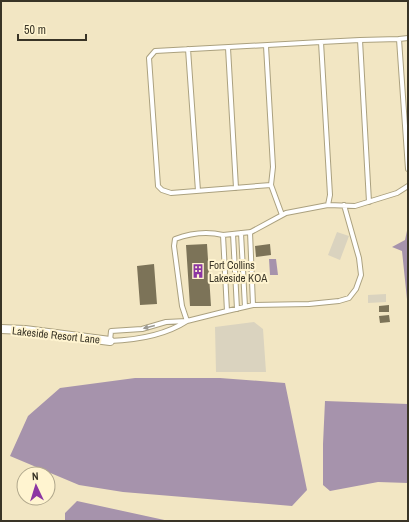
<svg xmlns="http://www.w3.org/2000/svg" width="409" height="522" viewBox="0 0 409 522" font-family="'Archivo Narrow',sans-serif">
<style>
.green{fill:#dad3bf}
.water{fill:#a693ac}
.building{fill:#7c7358}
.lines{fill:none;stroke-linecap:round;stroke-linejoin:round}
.lane-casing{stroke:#aba17f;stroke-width:6}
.street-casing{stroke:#aba17f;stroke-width:10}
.lane{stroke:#fff;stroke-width:4}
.street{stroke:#fff;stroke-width:8}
.oneway{fill:#9c9a92}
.labels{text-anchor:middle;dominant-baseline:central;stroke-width:4;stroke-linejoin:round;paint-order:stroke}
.poi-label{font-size:11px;fill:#393426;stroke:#fff4d0;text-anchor:start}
.street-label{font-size:11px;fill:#393426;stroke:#fff4d0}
</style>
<rect width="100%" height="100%" fill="#f2e6c3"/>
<path class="green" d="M337 232 349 236 340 260 328 255Z
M386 294V302L368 303V295Z
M254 322 263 329 266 372H216L215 327Z"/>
<path class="water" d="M408 226V309L402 251 392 247 405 240Z
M269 259H276L278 275H270Z
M135 378H220L285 383 307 490 292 506 123 492 79 485 10 456 28 416 60 388Z
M325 401 408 404V483L378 482 330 491 323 485V444Z
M77 501 169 521H65V513Z"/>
<path class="building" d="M207 244 211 306H190L186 245Z
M270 244 271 255 256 257 255 246Z
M154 264 157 304 140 305 137 266Z
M389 305V312H379V306Z
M389 315 390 322 380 323 379 316Z"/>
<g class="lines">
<defs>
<path id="lane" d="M399 39 408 38
M360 40 399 39 408 169
M321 42 360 40 369 202
M266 46 273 167 271 185
M228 48 236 188
M188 49 198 191
M282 215 271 185 171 193 162 190 158 186 149 58 155 51 321 42 330 195 328 205
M250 232 253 305
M241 233 245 307
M233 234 237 309
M227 311 253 305 309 304 339 301 349 298 356 289 361 275 359 258 344 205
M187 321C164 336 137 340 110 341L111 331 142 329 166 322 187 321 227 311 223 235 251 232 286 213 328 205 355 206 397 193 408 186
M187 321 182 306 174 246 175 239C191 233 206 231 223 235"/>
<path id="street" d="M1 329 25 330 110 341"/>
</defs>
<use href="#lane" class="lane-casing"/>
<use href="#street" class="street-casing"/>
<use href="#lane" class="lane"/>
<use href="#street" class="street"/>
</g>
<defs><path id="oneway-solid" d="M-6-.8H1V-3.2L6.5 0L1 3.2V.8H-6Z"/></defs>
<use class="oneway" href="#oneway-solid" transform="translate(149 327) rotate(166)"/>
<defs>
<symbol id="building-bare" viewBox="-9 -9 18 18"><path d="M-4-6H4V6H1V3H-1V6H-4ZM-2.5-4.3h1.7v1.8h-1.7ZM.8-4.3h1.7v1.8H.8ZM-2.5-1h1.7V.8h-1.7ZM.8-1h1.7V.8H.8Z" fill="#8c36a3" stroke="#fff4d0" stroke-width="2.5" paint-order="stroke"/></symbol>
</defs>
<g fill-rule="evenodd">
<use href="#building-bare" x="188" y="261" width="20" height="20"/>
</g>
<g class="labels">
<g class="poi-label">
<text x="209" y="265">Fort Collins<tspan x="209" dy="13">Lakeside KOA</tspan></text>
</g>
<g class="street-label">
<text transform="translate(56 335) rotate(6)">Lakeside Resort Lane</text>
</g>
</g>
<rect width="409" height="522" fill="none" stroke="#393426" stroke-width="4"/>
<g transform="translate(36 486) rotate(356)"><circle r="19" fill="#fff4d0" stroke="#b0a78c"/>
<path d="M0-3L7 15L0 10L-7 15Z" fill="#8c36a3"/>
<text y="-6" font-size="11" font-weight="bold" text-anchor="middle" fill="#393426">N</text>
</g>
<path d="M18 34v6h68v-6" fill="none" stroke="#393426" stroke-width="2"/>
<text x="24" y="34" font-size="12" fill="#393426" stroke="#fff4d0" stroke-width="3" paint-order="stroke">50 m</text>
</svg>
